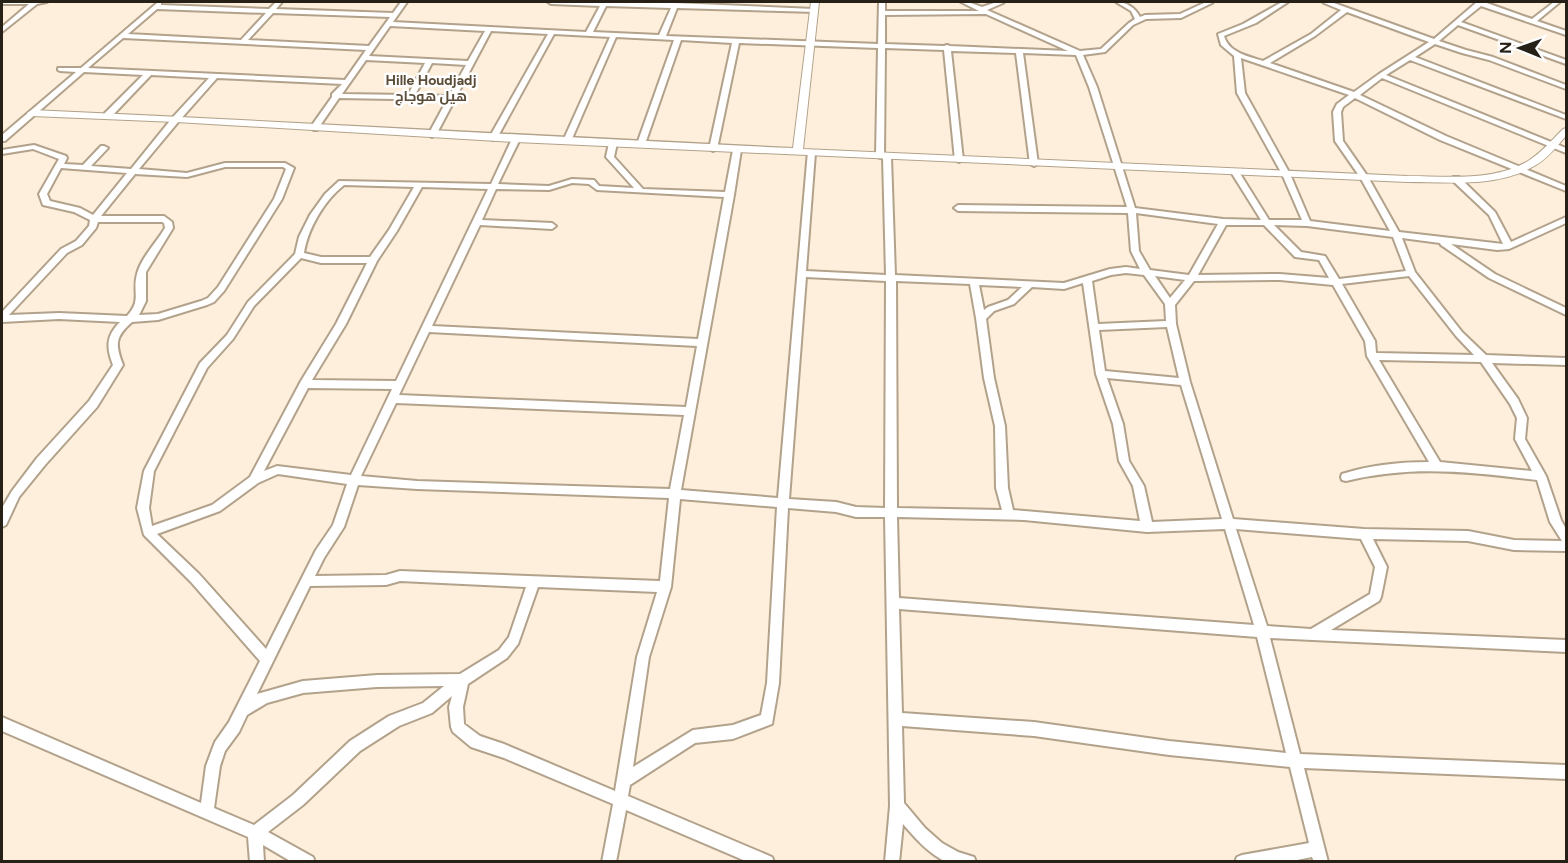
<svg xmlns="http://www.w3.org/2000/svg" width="1568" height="863" viewBox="0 0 1568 863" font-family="Figtree,Cairo,sans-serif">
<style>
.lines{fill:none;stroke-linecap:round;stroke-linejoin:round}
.minor-casing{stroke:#b3a28b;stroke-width:4}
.tertiary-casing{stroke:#b3a28b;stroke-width:2}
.minor{fill:#fff;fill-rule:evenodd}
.tertiary{fill:#fff;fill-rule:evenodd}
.labels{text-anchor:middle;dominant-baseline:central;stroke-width:5;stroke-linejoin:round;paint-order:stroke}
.far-neighbourhood-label{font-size:14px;font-weight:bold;fill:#5b4d38;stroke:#fefefe}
</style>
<rect width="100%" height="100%" fill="#fdefdb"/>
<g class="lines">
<defs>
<path id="minor" d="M2 2H47L37 4 2 32V27L29 4H2Z
M276 2H282L276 9 393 13 401 2H407L393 22 586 32 600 6 551 4 548 2 675 3 814 9 817 11 816 12 677 8 666 36 878 44 879 2H885V11H979L961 2H968L982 7 997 2H1004L1003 3 987 10 1080 51 1101 49 1129 23 1135 19 1131 11 1116 2C1127 2 1135 8 1140 17L1145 15 1180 14 1206 2H1213L1212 3 1181 18 1146 19 1133 25 1105 52 1083 55 1097 87 1135 208 1223 219 1261 220 1231 172 1235 170 1239 172 1269 220H1302L1282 174 1237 93 1234 56 1221 45 1218 34 1243 24 1282 2H1288L1256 23 1224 36C1229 53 1248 56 1263 61L1311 34 1341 10 1324 3 1323 2H1331L1434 39 1477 2H1484L1532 19 1554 2H1560L1537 21 1566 31V35L1481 6 1461 22 1566 60V64L1458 25 1439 41 1466 50 1493 57 1566 85V89L1489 60 1462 53 1435 44 1415 57 1566 115V119L1410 60 1386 75 1566 148V153L1382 78 1360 95 1446 136 1566 186V191L1440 140 1355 98 1343 107 1341 112 1343 141 1368 177 1399 232 1503 244 1489 215 1453 181V177H1459L1495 212 1511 242 1566 217V223L1509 249 1497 250 1451 244 1495 274 1566 308V315L1489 278 1441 245 1440 243 1402 238 1415 272 1462 332 1486 355 1566 358V365L1492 363 1518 399 1527 418 1525 439 1546 476 1561 520 1566 529V551L1514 550 1468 541 1373 539 1387 567 1381 597 1379 601 1331 630 1566 640V652L1270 638 1300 754 1566 765V779L1304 768 1328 862H1314L1312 857 1287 862H1235L1237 857 1242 855 1309 843 1290 767 1169 755 1034 736 902 726 904 803 925 828 942 843 958 852 974 857 976 862H946C928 853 915 838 903 824L899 862H885L890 806 885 517H856L836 512 788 508 779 683 772 724 733 739 695 743 630 785 628 796 772 857 774 862H748L626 810 616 862H602L613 804 504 758 471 747 453 732 451 727 449 707 452 696 432 713 399 726 360 751 303 805 268 832 313 857 315 862H292L263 845 264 862H250L248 837 2 731V717L201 803 206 766 215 742 229 722 260 661 191 582 144 535 137 508 144 471 200 363 227 335 248 302 295 254 299 237 310 215 325 194 339 181 491 184 512 139 516 137 520 139 498 184 549 186 572 179 594 180 599 186 634 188 606 157 609 143 613 141 617 143 614 157 643 189 725 192 733 150 737 148H740L741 150 734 195 681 490 778 498 808 151H811L815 153 806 271 886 275 883 157 880 158 876 156 878 48 739 43 717 149 713 151 709 149 732 43 681 40 645 144 641 146 637 144 674 40 616 37 571 141 567 143 563 141 610 37 554 34 497 138 493 140 489 138 548 34 491 31 436 135 432 137 428 135 447 100 339 98 317 130H314L310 128 332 97V94L342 84 217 78 179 121 139 169 187 173 225 163H285L294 168 282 199 224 291 214 302 207 305 158 320 132 322C115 337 115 344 123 365L97 407 45 465 19 497 6 525 2 527V508L12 491 37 458 89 401 113 365C106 347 106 336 120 322L59 319 2 322V312L61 249 76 241 89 226 90 220 74 212 43 205 39 194 59 159 33 149 2 154V150L34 145 66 156 67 158 64 164 83 165 101 146H104L108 148 91 166 131 169 173 117 209 78 151 75 110 118H107L103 116 104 114 143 75 84 72 5 141H2V135L76 72 60 71 58 70V68H81L157 3H161V5L269 9ZM606 6 671 8 659 35 593 32ZM157 9 266 13 241 40 128 34ZM1347 12 1429 42 1379 74 1354 92 1270 63 1315 36ZM273 13 390 17 369 46 248 40ZM986 14 1068 51 950 46 947 45 944 46 885 44V15ZM390 26 485 31 468 61 369 56ZM123 38 366 50 345 80 88 68ZM885 48 944 50 955 160 959 162 963 160 951 51 1016 53 1030 164 1034 166 1038 164 1023 53 1076 55 1089 87 1127 207 958 205 954 208 958 211 1128 213 1131 251 1140 269 1126 267 1110 269 1064 283 895 275 891 157 887 155 884 156ZM1241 58 1349 95 1337 104 1333 112 1335 141 1360 177 1390 231 1310 221 1290 174 1245 93ZM366 60 425 63 408 95 342 94ZM432 63 466 65 449 96 415 95ZM225 167H283L286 169 274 199 218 287 208 298 201 301 158 314 139 315 146 301V272L173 228 172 222 164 216H101L135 174 187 177ZM61 168 127 173 93 215 80 208 50 201 47 194ZM572 183 589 184 597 190 724 197 698 339 432 326 480 225 552 229 556 226 552 223 482 220 496 189 549 190ZM344 185 414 187 389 230 370 257H321L304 253C308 228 324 201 344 185ZM422 187 488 189 396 381 312 380 346 324 377 261 397 231ZM1136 213 1218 224 1189 275 1150 270 1139 251ZM98 222H162L164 223 165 228C156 243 141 258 137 274 132 292 142 300 127 316L59 313 9 315 67 253 82 245 96 228ZM1226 225H1264L1295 257 1319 260 1329 278 1280 274 1198 275ZM1274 225 1307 226 1393 237 1406 271 1339 279 1325 256 1301 252ZM301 258 321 263H367L336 324 301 381 250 477 212 505 152 526 149 508 154 471 207 368 233 339 254 306ZM1126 273 1144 275 1165 304 1166 321 1098 324 1092 281 1111 275ZM1155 276 1185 280 1170 298ZM1409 276 1456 336 1474 355 1376 353 1375 341 1342 284ZM806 277 886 281 885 508 856 507 836 502 789 499ZM1280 280 1333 285 1365 341 1367 356 1429 462C1400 462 1370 465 1342 474L1341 477 1342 480 1346 481C1413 465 1469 472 1537 480L1550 522 1562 541 1514 540 1468 531 1364 529 1233 519 1190 382 1176 324 1175 305 1194 281ZM896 281 970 284 976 318 984 378 995 426 996 488 1002 510 897 508ZM1083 283 1096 374 1113 424 1119 461 1133 486 1140 521 1013 510 1008 488 1005 426 994 378 986 319 994 311 1014 304 1032 287 1064 289ZM979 285 1022 287 1008 300 988 307 984 310ZM1167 327 1179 378 1105 371 1099 330ZM429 332 697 346 686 407 399 395ZM1379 360 1481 362 1510 404 1517 418 1515 439 1532 471 1440 462ZM1107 378 1181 385 1222 519 1152 522 1144 486 1129 461 1123 424ZM308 388 392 389 351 475 277 466 264 471ZM396 403 684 415 670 489 417 481 361 476ZM278 474 347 484 333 525 316 550 266 649 199 574 157 534 220 511 258 483ZM358 485 417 489 669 498 660 581 400 571 386 575 315 576 324 558 344 527ZM680 499 777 507 767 683 761 715 733 725 693 730 633 767 649 657 671 587ZM897 517 1024 520 1147 532 1225 529 1254 625 899 598ZM1236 529 1361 539 1375 567 1370 594 1311 629 1267 626ZM400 581 526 587 509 637 499 650 460 674 377 675 303 681 257 694 310 586 386 585ZM538 587 657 592 637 657 615 791 504 744 480 736 464 724 463 707 468 684 507 658 518 644ZM899 609 1257 637 1286 753 1169 741 1034 722 902 713ZM444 686 423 703 389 716 350 741 293 795 254 825 214 808 220 766 225 751 239 732 247 715 267 703 303 693 377 687Z"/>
<path id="tertiary" d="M811 2H819L803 149 1407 176C1446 176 1493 182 1528 161 1541 153 1552 140 1563 129L1566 128V136C1557 146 1548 158 1536 165 1499 188 1448 182 1407 182L516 142 176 122 32 116 27 113 32 110C286 121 540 137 793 148Z"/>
</defs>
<use href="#minor" class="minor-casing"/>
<use href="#tertiary" class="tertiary-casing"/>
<use href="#minor" class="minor"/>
<use href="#tertiary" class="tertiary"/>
</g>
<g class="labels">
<g class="far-neighbourhood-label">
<text x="431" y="80">Hille Houdjadj<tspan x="431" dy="16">هيل هوجاج</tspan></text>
</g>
</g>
<rect width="1568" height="863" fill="none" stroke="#262017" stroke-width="6"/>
<g transform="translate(1520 48) rotate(271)" stroke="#fefefe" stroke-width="4.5" paint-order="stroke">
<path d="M0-4.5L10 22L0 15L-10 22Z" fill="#262017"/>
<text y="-9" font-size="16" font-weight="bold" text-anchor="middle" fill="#262017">N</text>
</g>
</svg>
